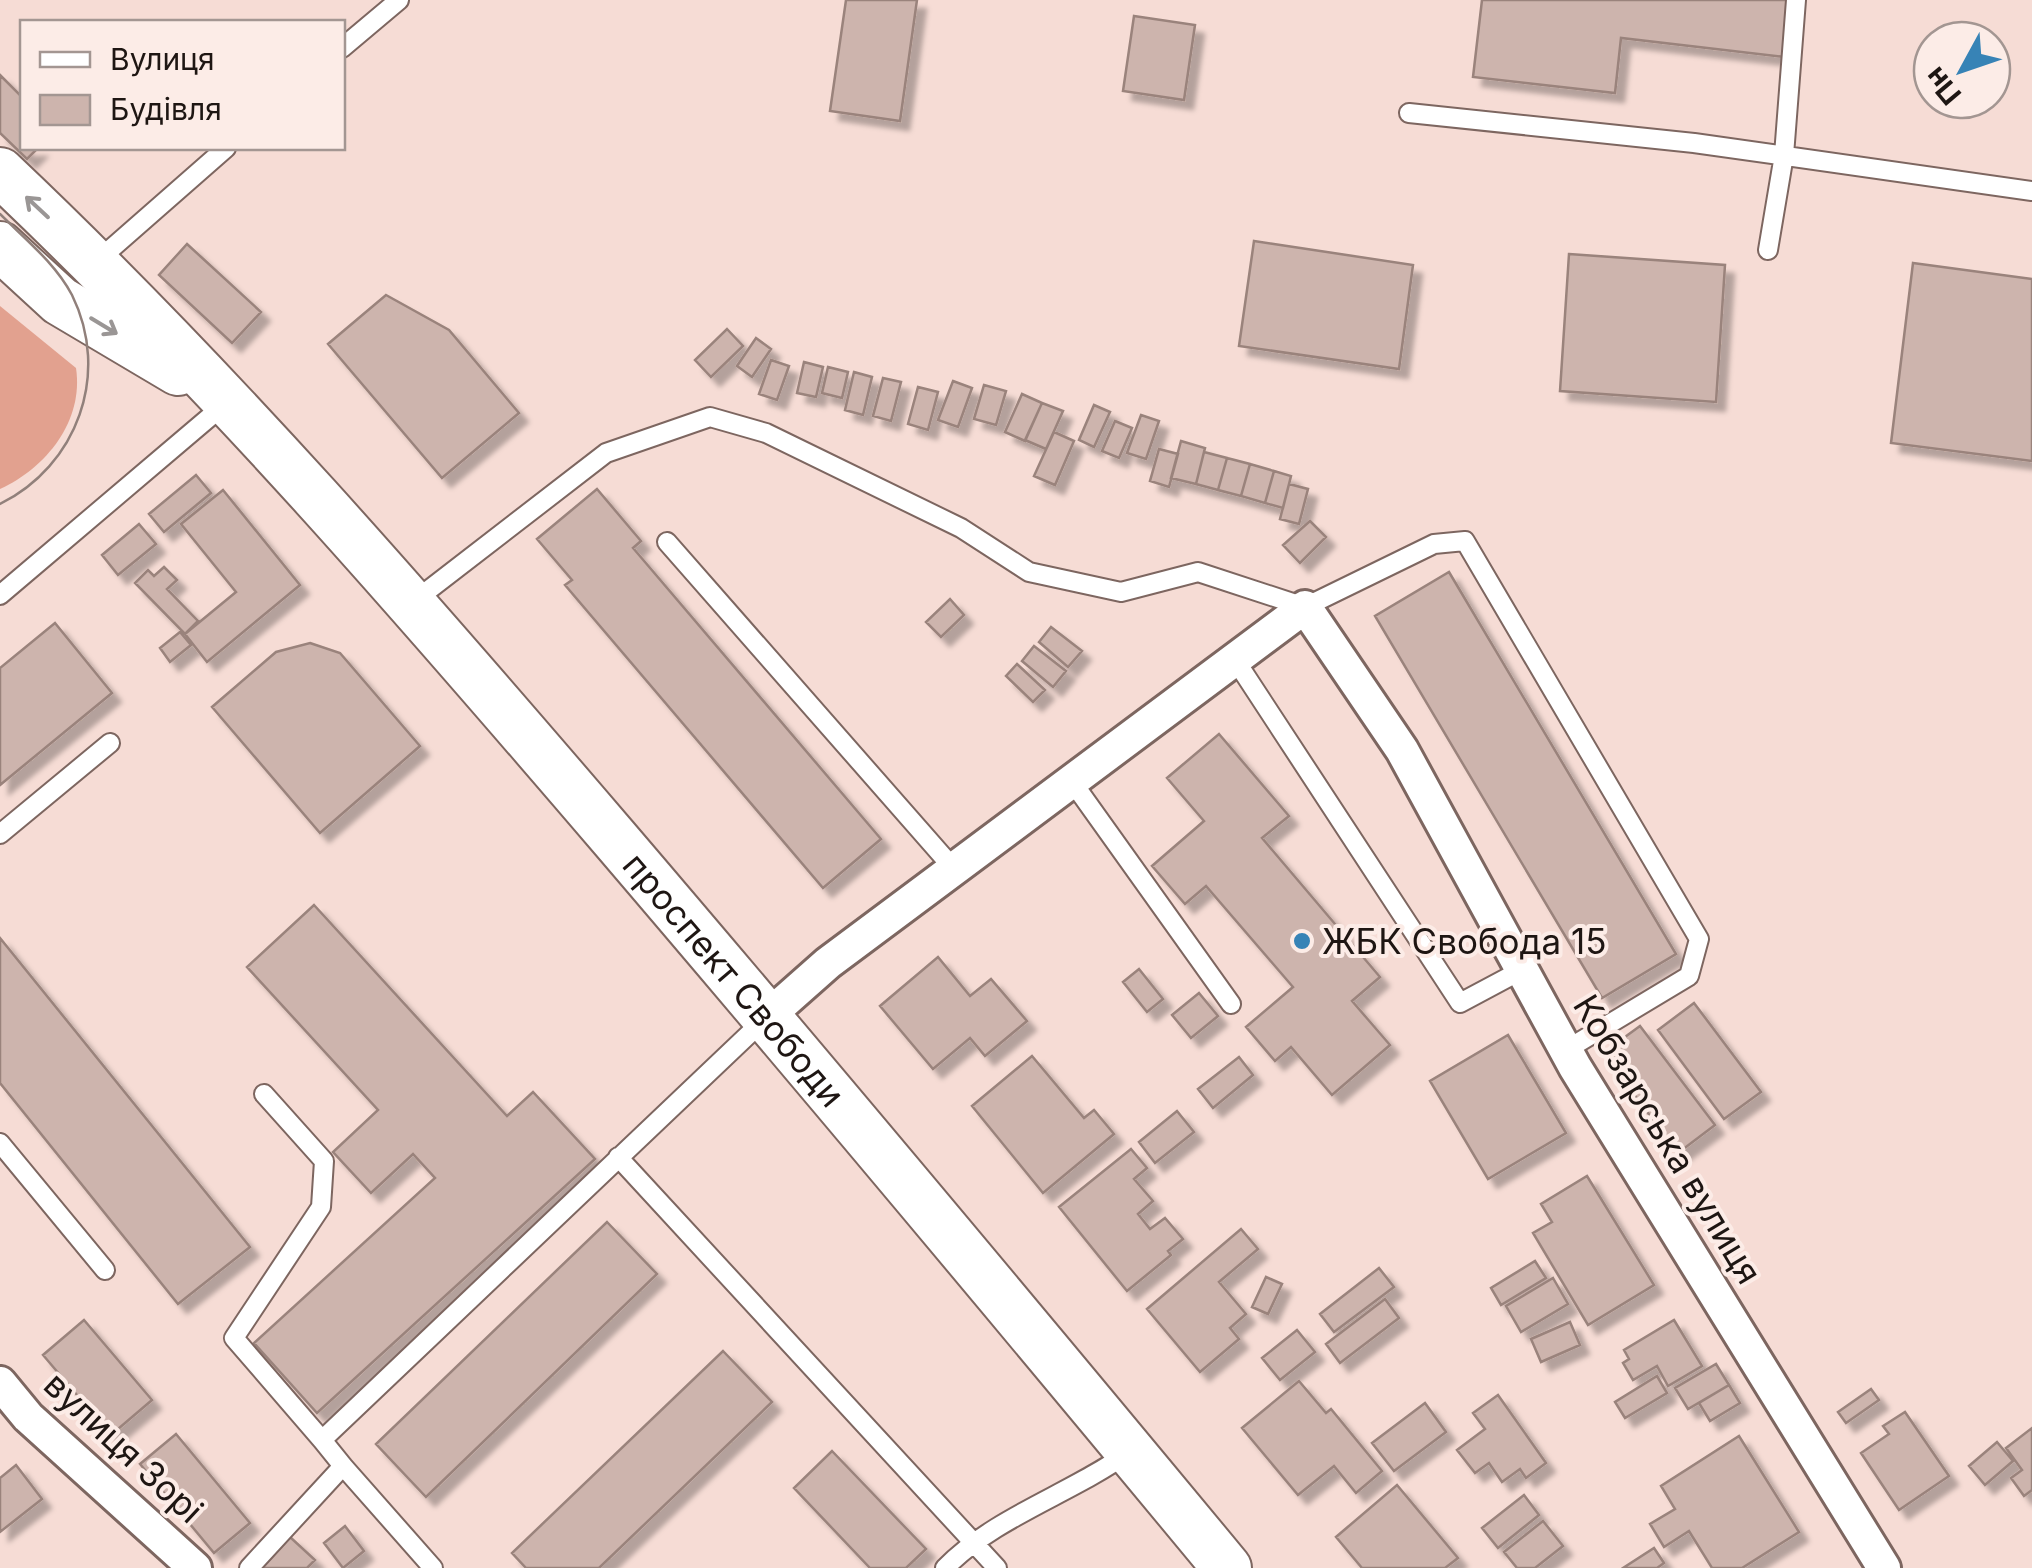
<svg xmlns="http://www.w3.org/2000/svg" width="2032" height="1568" viewBox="0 0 2032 1568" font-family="Inter,sans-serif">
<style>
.green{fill:#e2a18f}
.building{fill:#cdb4ad;stroke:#9a837c;stroke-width:2.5;filter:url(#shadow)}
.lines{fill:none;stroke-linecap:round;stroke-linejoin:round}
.lane-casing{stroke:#7d6660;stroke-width:22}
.street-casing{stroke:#7d6660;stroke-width:38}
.secondary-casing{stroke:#7d6660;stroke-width:52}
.lane{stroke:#fff;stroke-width:18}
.street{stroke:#fff;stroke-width:32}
.secondary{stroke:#fff;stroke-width:48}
.tram{stroke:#91807b;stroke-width:2.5}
.oneway{stroke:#9a9695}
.poi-dot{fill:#3783b6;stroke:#fcece7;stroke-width:4}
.labels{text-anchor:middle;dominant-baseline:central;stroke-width:8;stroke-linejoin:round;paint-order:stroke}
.poi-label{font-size:35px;fill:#1e1613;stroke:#fcece7;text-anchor:start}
.street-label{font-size:35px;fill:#1e1613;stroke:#fcece7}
</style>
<defs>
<filter id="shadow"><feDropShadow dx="9" dy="9" stdDeviation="2.5" flood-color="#0004"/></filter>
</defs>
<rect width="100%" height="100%" fill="#f6dcd5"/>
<path class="green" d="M0 306 76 368C84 421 46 468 0 489Z"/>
<path class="building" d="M846 0H917L900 121 830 111Z
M1482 0H1791L1785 57 1621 38 1615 93 1473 77Z
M1134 16 1195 25 1184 100 1123 91Z
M0 75 22 97V148H38L27 159 0 133Z
M1254 241 1413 265 1399 369 1239 346Z
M187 244 261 312 232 343 159 275Z
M1569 254 1725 265 1716 402 1560 391Z
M1913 263 2032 279V461L1891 443Z
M386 295 449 330 519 413 442 478 328 344Z
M727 329 743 346 711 377 695 360Z
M756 338 771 349 752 377 737 366Z
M771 360 789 366 777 400 759 394Z
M804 362 823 367 816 397 797 393Z
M828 367 848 372 842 398 822 393Z
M854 372 872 377 863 415 845 410Z
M883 378 901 382 891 421 873 416Z
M953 381 972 388 958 427 938 420Z
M984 385 1006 391 996 425 974 419Z
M918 387 938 392 928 430 908 424Z
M1022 394 1042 403 1025 441 1005 432Z
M1042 403 1063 411 1046 449 1025 440Z
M1094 405 1110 412 1094 447 1079 440Z
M1141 415 1159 421 1146 459 1127 453Z
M1115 421 1132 428 1119 458 1102 451Z
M1054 432 1074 441 1055 485 1034 476Z
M1181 441 1205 448 1196 484 1171 478Z
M1159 449 1178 454 1169 487 1150 481Z
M1204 452 1227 458 1218 490 1196 484Z
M1227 458 1250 464 1241 496 1218 490Z
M1250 464 1274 471 1265 503 1241 496Z
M1274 471 1291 476 1283 508 1265 503Z
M196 475 211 493 164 532 149 514Z
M1289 484 1308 489 1299 524 1280 519Z
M597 489 641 541 633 548 881 839 823 888 565 585 572 580 537 539Z
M223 490 300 585 207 662 185 634 236 592 181 524Z
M1310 521 1326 537 1300 563 1283 545Z
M139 524 156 544 118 575 102 555Z
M164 567 177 580 167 589 198 621 185 634 135 583 148 570 154 576Z
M1449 572 1676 954 1602 998 1375 616Z
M950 599 964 615 941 637 926 622Z
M55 623 112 693 0 785V668Z
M1051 627 1082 651 1068 667 1039 642Z
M180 632 191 645 170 662 160 648Z
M310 643 340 653 420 746 320 833 212 707 276 652Z
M1034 646 1066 671 1053 687 1022 661Z
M1017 664 1045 690 1033 702 1006 676Z
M1219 734 1289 816 1262 838 1380 977 1352 1001 1390 1045 1332 1095 1291 1047 1275 1061 1246 1027 1293 987 1206 886 1185 904 1152 866 1204 821 1167 778Z
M314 905 507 1116 533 1092 595 1159 317 1413 254 1343 435 1178 413 1154 371 1193 333 1152 378 1110 247 967Z
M0 938 250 1247 178 1304 0 1083Z
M938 957 970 996 991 979 1027 1021 985 1056 970 1038 933 1069 880 1006Z
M1139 969 1163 999 1147 1012 1123 982Z
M1199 993 1218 1016 1191 1038 1172 1015Z
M1694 1003 1761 1092 1724 1119 1658 1030Z
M1640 1026 1715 1125 1678 1153 1603 1053Z
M1508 1035 1566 1133 1488 1179 1430 1081Z
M1032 1056 1084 1118 1094 1110 1114 1134 1043 1193 972 1106Z
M1239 1057 1253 1075 1213 1108 1198 1089Z
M1177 1111 1194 1132 1155 1163 1139 1142Z
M1131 1149 1147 1168 1134 1179 1153 1201 1138 1214 1150 1229 1165 1218 1183 1239 1168 1251 1171 1255 1127 1291 1059 1207Z
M1587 1176 1654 1285 1588 1325 1533 1233 1552 1222 1541 1204Z
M607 1222 657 1274 426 1497 376 1444Z
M1241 1229 1258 1249 1219 1282 1246 1314 1230 1328 1239 1339 1200 1372 1147 1309Z
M1535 1261 1546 1278 1501 1305 1491 1288Z
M1379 1268 1394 1287 1334 1332 1320 1314Z
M1266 1277 1282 1284 1268 1314 1252 1307Z
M1553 1278 1568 1304 1521 1332 1506 1306Z
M1385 1299 1399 1318 1340 1363 1326 1344Z
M84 1320 152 1400 111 1435 43 1355Z
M1674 1320 1702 1366 1668 1386 1657 1366 1633 1380 1623 1363 1629 1359 1624 1350Z
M1570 1322 1580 1345 1541 1362 1531 1339Z
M1297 1330 1315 1352 1280 1380 1262 1358Z
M723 1351 772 1402 599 1568H526L512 1553Z
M1716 1364 1729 1385 1688 1409 1675 1388Z
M1657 1376 1667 1393 1625 1418 1615 1402Z
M1299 1381 1326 1413 1331 1409 1382 1471 1356 1493 1334 1466 1298 1495 1242 1428Z
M1729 1385 1740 1403 1710 1421 1699 1403Z
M1871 1389 1879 1400 1846 1423 1838 1412Z
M1498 1395 1546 1463 1526 1478 1520 1469 1502 1482 1489 1463 1475 1473 1457 1450 1485 1429 1473 1413Z
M1425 1403 1446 1432 1394 1471 1372 1443Z
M1905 1412 1949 1476 1899 1510 1861 1453 1889 1434 1883 1426Z
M2032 1428V1490L2024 1496 2011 1478 2022 1470 2006 1448Z
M176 1434 250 1523 214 1553 140 1464Z
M1739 1436 1799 1532 1742 1568H1712L1689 1531 1664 1547 1650 1524 1675 1509 1661 1486Z
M1997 1442 2013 1461 1985 1485 1969 1466Z
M832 1451 926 1549 906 1568H870L794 1488Z
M16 1465 42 1499 0 1532V1478Z
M1397 1485 1458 1558 1445 1568H1362L1336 1537Z
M1524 1495 1539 1515 1498 1548 1482 1528Z
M1543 1521 1563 1546 1535 1568H1517L1504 1552Z
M345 1526 364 1551 343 1568 324 1543Z
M290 1537 315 1560 307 1568H262Z
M1654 1548 1664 1563 1657 1568H1623Z"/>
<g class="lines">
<defs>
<path id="lane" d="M342 48 399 0
M1409 113 1694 143 2032 191
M1768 250 1784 155 1796 0
M96 262 226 148
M667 542 954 869
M0 595 225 404
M413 602 606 453 710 417 766 433 961 528 1029 572 1121 592 1198 572 1305 607 1434 544 1465 541 1699 939 1689 976 1566 1050
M1234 658 1460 1003 1522 970
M1071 780 1231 1004
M0 834 110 743
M264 1094 324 1161 321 1207 234 1338 322 1440
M0 1143 105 1270
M618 1157 997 1568
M343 1466 322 1440 767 1017
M249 1568 343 1466 433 1568
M945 1568C996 1516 1071 1494 1129 1452"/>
<path id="street" d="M767 1017 828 963 1305 607 1402 750 1575 1067 1884 1568
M0 1383 28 1417 195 1568"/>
<g id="secondary">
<path id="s1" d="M0 172C220 380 417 608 614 838 820 1079 1024 1323 1227 1568"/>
<path d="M0 246 60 301 178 371"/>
</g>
</defs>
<use href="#lane" class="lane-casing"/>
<use href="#street" class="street-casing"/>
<use href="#secondary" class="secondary-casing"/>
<use href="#lane" class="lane"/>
<use href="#street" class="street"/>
<use href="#secondary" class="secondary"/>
<path class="tram" d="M0 214C25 239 55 263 72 295 111 374 77 466 0 504"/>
</g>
<defs><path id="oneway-shaft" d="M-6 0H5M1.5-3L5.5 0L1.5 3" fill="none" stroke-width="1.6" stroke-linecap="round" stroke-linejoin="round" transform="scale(2.5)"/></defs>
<g class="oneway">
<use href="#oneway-shaft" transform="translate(37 207) rotate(-137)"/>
<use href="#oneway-shaft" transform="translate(104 326) rotate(31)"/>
</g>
<circle class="poi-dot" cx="1302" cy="941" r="10"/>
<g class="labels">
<g class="poi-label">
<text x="1322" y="941">ЖБК Свобода 15</text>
</g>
<g class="street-label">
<text stroke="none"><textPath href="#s1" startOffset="1092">проспект Свободи</textPath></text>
<text transform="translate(1668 1139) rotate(59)">Кобзарська вулиця</text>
<text transform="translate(124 1447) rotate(43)">вулиця Зорі</text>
</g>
</g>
<rect x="20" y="20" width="325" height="130" fill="#fcece7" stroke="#a39692" stroke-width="2.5"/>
<rect x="40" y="52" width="50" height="15" fill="#ffffff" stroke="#a39692" stroke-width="2.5"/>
<text x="110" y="70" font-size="30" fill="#1e1613">Вулиця</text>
<rect x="40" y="95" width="50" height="30" fill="#cdb4ad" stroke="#a39692" stroke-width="2.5"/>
<text x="110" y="120" font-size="30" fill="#1e1613">Будівля</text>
<g transform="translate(1962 70) rotate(230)"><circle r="48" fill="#fcece7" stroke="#a39692" stroke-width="2.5"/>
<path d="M0-8L18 38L0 25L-18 38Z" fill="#3783b6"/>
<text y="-15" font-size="28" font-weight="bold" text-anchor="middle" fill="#1e1613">Пн</text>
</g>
</svg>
